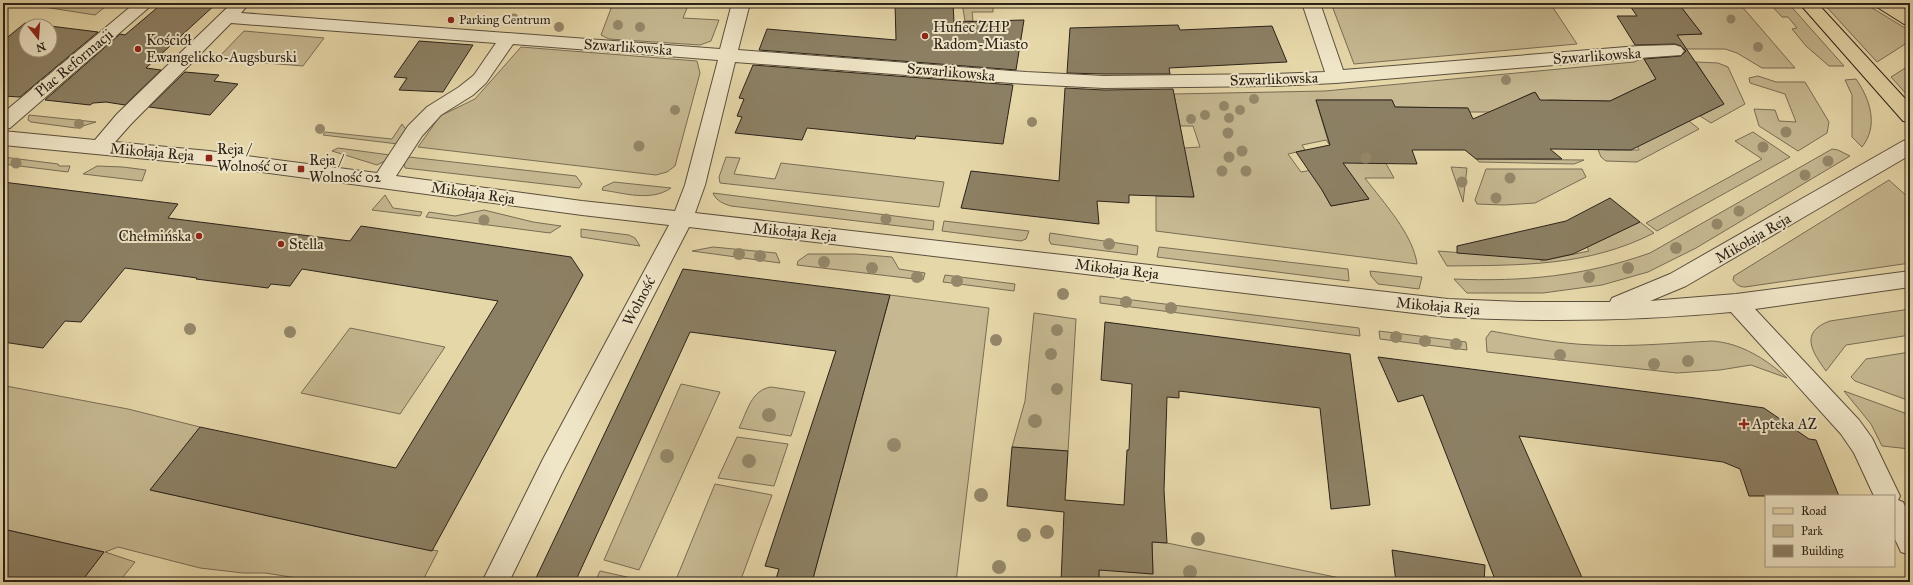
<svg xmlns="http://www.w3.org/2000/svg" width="1913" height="585" viewBox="0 0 1913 585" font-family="'IM FELL Great Primer',serif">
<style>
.green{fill:#c6b891;stroke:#786d55;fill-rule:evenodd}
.building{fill:#8c8064;stroke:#2b2219}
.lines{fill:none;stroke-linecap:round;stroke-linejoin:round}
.minor-casing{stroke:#5a4f3d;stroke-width:2}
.major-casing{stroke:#2b2219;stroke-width:2}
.minor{fill:#efe5c7;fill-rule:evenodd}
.major{fill:#e6d7a9;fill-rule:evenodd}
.tree{fill:#95886a}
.poi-dot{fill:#8f2418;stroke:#efe5c7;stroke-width:1.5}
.labels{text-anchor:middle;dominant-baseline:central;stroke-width:4;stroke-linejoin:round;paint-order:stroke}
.far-poi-label{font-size:13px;fill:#2b2219;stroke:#efe5c7;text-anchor:start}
.poi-label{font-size:15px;fill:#2b2219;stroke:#efe5c7;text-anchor:start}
.street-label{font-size:15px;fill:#2b2219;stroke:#efe5c7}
</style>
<rect width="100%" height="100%" fill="#e6d7a9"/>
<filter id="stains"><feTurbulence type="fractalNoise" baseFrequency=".005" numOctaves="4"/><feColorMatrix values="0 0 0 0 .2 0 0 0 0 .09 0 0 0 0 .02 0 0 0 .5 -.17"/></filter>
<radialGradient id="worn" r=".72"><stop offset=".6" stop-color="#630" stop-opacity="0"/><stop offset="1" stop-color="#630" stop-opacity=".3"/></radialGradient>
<path class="green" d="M49 3H110L95 15 44 7Z
M613 3H689L683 18 719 20 711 41 700 45 609 39 601 35Z
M962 3H993V12H972L973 21H965Z
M1331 3H1550L1577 44 1354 64Z
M1678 3H1739L1795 68H1762L1737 53 1725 49H1684L1681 45 1659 44 1667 35 1702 34Z
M1769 3H1788L1844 66H1829L1806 46 1792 29 1797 28 1788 17H1782Z
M1823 3H1864L1910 31V41L1877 62Z
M244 31 324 38 303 66 217 59Z
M521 47 697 61 700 73 675 166 667 172 656 175 418 147 440 116 475 99Z
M1677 57 1647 63 1656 79 1610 101 1549 100 1541 103 1536 93H1532L1510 103 1514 112H1469L1467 108 1395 107 1392 100H1316L1329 144H1390L1384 160 1394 178H1365C1383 202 1413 234 1417 264L1156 231V196L1194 197 1184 148 1200 147 1193 126H1180L1174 94 1325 91 1634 62 1643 58ZM1326 140 1329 144 1369 199 1331 206 1322 190 1318 169 1301 172 1288 154 1305 150 1302 145Z
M1696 62 1718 63 1728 67 1745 104 1711 123 1700 116 1723 104Z
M1910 65V98L1891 77Z
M1758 76 1776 82H1805L1829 122 1827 133 1798 151 1759 126 1754 109 1775 110 1779 121 1796 122 1785 94 1750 83 1749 78Z
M1856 79C1870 99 1879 126 1862 147L1852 137V95L1845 80Z
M29 115 96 122 76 128 31 122 28 120Z
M1689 121 1699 129 1637 162 1606 161 1601 157 1597 147 1605 150H1639L1634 139Z
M402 124 408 132 398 144 323 135 325 132 392 139Z
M1753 132 1790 157 1657 231 1646 223 1762 159 1735 141Z
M338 148 390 155 385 161 377 165 332 151Z
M1832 149 1838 150 1850 156 1696 248 1648 272 1602 285 1543 293H1467L1454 279C1523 282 1585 276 1650 253Z
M3 157 58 164 59 166H70L68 172 3 164Z
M409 157 576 176 582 184 579 188 405 168 404 163Z
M726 157 740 158 734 174 775 179 781 163 944 182 939 207 720 183 719 177Z
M1476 159 1584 160 1574 164 1479 162Z
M97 166 123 167 146 170 142 181 83 174Z
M1451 167 1467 168 1463 202Z
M1486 169H1582L1586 177 1535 203 1504 205 1477 204 1475 200Z
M1889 180 1910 199V263L1745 287C1739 287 1736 284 1733 280L1734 276Z
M614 182 671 188C651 202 624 193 602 190L603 187Z
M713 193 934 221 933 230 731 206C724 204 716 201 713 193Z
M385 195 393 208 422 212 420 216 372 210Z
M484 210 533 222 561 226 550 233 426 217 429 212 455 216Z
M944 221 1029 231 1026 239 1021 241 942 231Z
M1640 222 1654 233C1587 267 1521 265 1447 266L1438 251 1526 258 1537 256 1541 261 1589 251 1587 247Z
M581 229 629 235 635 238 640 246 581 237Z
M1050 233 1138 246 1137 255 1051 244 1049 240Z
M713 247 776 253 780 263 692 251Z
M1159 247 1348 269 1349 281 1157 257Z
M808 254H856L892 257 899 269 925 273 923 280 797 265 798 261Z
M1370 271 1422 277 1419 289 1378 284 1371 276Z
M945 275 1015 284 1014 291 943 282Z
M890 295 989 308 956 582H812Z
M1100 296 1359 328 1360 336 1100 303Z
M1910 309V335L1846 345 1826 371C1812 352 1799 332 1830 321Z
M1034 313 1076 319 1068 451 1012 447 1025 401Z
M350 328 445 347 400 414 301 393Z
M1379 331 1466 342 1467 350 1380 339Z
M1491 331C1525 337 1559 344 1594 345 1633 347 1673 343 1712 341 1741 343 1766 359 1787 378L1751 365 1720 370 1677 373 1487 352 1486 338Z
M1910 352V401L1855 381 1851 377 1866 359Z
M681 384 720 392 639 570 604 560Z
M6 386 128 409 200 427 151 490 355 535 438 551 422 582H323L265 573H243L200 568 118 547 105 552 135 562 119 582H81L104 552 3 529V389Z
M771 387 805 392 791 436 739 428C747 412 751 390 771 387Z
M1844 391 1910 415V430H1908L1910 434V449L1882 446 1871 424Z
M737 437 788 444 774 486 718 478Z
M715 484 772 495 740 582H675Z
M1152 542 1167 543 1360 582H1099V569L1153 574Z
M600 571 636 579 635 582H595Z"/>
<path class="building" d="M174 3H217L146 68 161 70 125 105 106 102 93 103 90 105 45 100 120 34 125 35 158 7H169Z
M895 3H953L954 22 1024 20 1016 70 759 50 767 29 896 40Z
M1628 3H1678L1702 34 1677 35 1724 104 1631 150 1550 149 1562 159H1476L1465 150H1412L1417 164 1343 163 1369 199 1331 206 1322 190 1296 152 1330 145 1316 100H1392L1395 107 1468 108 1473 119 1535 92 1540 100 1610 101 1656 79 1644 59 1681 56 1686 51 1681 46 1675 44 1635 45 1617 16H1637Z
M25 23 47 26H26V50H50V26L98 32 20 97 3 96V41Z
M1178 25 1180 30 1272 26 1287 62 1169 68 1170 74H1104L1067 73 1070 28Z
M419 41 473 45 443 92 399 90 407 78 394 77Z
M753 65 1013 85 1003 144 916 136 915 139 807 128 802 140 735 133 742 117 737 116 744 99 739 98Z
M185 72 219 75 214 81 238 84 210 115 149 107Z
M1065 88 1104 90 1173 89 1194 197 1129 195V203L1097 201 1099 224 961 208 971 171 1059 181Z
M3 182 178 204 168 218 350 241 361 226 571 257 583 275 432 551 355 535 150 490 200 427 396 468 498 301 302 269 290 286 271 284 268 288 196 279 197 278 125 268 81 322 65 321 43 348 3 342Z
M1610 198 1640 222 1573 254 1546 260 1457 253V246L1566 221Z
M683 269 890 295 812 582H775L779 569 765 566 836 351 690 332 575 582H534Z
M1105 322 1350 354 1370 505 1331 509 1320 408 1179 391V398L1167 397 1164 490 1167 543 1152 542 1153 574 1099 570V582H1061L1064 512 1007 506 1012 447 1068 451 1065 500 1124 505 1127 450H1129L1132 384 1101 380Z
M1378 357 1695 398 1764 408 1809 439 1816 440 1839 496H1749L1740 469 1723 462 1519 436 1584 582H1496L1423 395 1398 402Z
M3 529 104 552 81 582H3Z
M1392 550 1485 565 1484 582H1396Z"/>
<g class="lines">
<defs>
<path id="minor" d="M135 3H154L10 128 3 129V113Z
M232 3H243L246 7 241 13 720 49 732 3H750L738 50 1026 72 1104 76 1274 74 1325 72 1302 3H1320L1343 70 1639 46 1675 45 1681 47 1684 51 1681 55 1639 58 1336 83 1274 86 1104 88 1026 84 735 62 705 185 695 213 1448 299 1520 302H1610L1612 298 1670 274 1903 141 1910 139V155L1686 286 1650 301 1736 294 1910 271V287L1755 309 1859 420 1872 438 1900 496 1898 500 1903 502 1910 516V555L1901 552 1894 537V496H1874L1854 453 1841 434 1731 312C1637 321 1543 322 1448 317L689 227 561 475 509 582H482L543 459 669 225 582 215 209 165 3 145V131L95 140 117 114ZM231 23 496 43 474 75 459 87 427 107 408 126 377 173 209 151 115 142 131 124ZM513 44 718 60 685 185 675 211 582 201 396 176 422 136 441 115 473 95 486 83Z"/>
<path id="major" d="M1799 3H1817L1910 104V122L1903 121Z
M1874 3H1895L1910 12V25L1904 24 1877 7Z"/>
</defs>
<use href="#minor" class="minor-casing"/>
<use href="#major" class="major-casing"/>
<use href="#minor" class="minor"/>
<use href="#major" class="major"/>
</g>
<g class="tree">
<circle cx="514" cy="18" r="4.5"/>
<circle cx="1731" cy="19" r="4.5"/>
<circle cx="618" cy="25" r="5"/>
<circle cx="559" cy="27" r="5"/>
<circle cx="640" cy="27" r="5"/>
<circle cx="1758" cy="47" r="5"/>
<circle cx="1506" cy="80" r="5"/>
<circle cx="1254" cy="99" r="5"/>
<circle cx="1224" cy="106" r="5"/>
<circle cx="675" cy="110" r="5"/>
<circle cx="1240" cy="110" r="5"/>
<circle cx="1205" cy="115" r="5"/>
<circle cx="1229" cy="118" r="5"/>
<circle cx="1191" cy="119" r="5"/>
<circle cx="1032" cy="122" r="5"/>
<circle cx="79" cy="124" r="5"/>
<circle cx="320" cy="129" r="5"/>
<circle cx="1786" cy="132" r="5.5"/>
<circle cx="1228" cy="133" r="5.5"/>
<circle cx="639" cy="146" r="5.5"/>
<circle cx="1763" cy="147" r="5.5"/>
<circle cx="1242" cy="151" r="5.5"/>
<circle cx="1229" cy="157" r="5.5"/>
<circle cx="1366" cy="158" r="5.5"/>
<circle cx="1828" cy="161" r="5.5"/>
<circle cx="16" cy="163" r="5.5"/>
<circle cx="1222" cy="171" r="5.5"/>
<circle cx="1246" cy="171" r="5.5"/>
<circle cx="1805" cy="175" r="5.5"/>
<circle cx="1510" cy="178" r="5.5"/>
<circle cx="1462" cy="182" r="5.5"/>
<circle cx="1496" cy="198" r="5.5"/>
<circle cx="1739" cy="211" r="5.5"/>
<circle cx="886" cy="219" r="5.5"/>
<circle cx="484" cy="220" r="5.5"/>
<circle cx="1717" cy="224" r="5.5"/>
<circle cx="1109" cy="244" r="6"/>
<circle cx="1676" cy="248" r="6"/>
<circle cx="739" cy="254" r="6"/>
<circle cx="760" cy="256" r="6"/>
<circle cx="824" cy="262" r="6"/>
<circle cx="872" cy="268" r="6"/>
<circle cx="1628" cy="268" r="6"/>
<circle cx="917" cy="277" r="6"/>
<circle cx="1589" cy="277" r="6"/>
<circle cx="957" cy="281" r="6"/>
<circle cx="1063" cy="294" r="6"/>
<circle cx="1126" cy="302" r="6"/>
<circle cx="1171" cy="308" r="6"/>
<circle cx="190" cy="329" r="6"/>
<circle cx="1057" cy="330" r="6"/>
<circle cx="290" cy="332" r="6"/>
<circle cx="1396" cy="337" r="6"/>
<circle cx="996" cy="340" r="6"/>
<circle cx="1425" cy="341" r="6"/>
<circle cx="1456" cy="344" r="6"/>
<circle cx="1051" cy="354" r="6"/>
<circle cx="1560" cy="355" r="6"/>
<circle cx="1688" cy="361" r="6"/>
<circle cx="1654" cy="364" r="6"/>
<circle cx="1057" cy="389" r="6"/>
<circle cx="769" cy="415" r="7"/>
<circle cx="1035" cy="421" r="7"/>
<circle cx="894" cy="445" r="7"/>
<circle cx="667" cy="456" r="7"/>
<circle cx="749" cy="461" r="7"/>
<circle cx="981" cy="495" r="7"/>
<circle cx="1047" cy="532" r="7"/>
<circle cx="1024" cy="535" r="7"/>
<circle cx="1198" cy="539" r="7"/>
<circle cx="999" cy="567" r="7"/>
<circle cx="1190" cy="572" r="7"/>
</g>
<g class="poi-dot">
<circle cx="451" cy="20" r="4"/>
<circle cx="925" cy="36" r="4"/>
<circle cx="138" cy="49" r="4"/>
<rect x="205" y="154" width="8" height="8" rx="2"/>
<rect x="297" y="165" width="8" height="8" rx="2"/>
<circle cx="199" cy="236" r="4"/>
<circle cx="281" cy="244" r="4"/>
<path d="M1742 418h4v4h4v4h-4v4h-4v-4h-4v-4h4z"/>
</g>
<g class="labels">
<g class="far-poi-label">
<text x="459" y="20">Parking Centrum</text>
</g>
<g class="poi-label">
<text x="933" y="27">Hufiec ZHP<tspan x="933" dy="17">Radom-Miasto</tspan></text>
<text x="146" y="40">Kościół<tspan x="146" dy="17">Ewangelicko-Augsburski</tspan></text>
<text x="217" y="149">Reja /<tspan x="217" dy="17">Wolność 01</tspan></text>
<text x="309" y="160">Reja /<tspan x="309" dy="17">Wolność 02</tspan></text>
<text x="191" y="236" text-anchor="end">Chełmińska</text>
<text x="289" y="244">Stella</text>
<text x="1752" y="424">Apteka AZ</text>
</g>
<g class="street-label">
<text transform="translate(628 47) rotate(4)">Szwarlikowska</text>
<text transform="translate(1597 56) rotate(-4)">Szwarlikowska</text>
<text transform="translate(74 63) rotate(-40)">Plac Reformacji</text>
<text transform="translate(951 72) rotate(5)">Szwarlikowska</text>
<text transform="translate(1274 79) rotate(-2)">Szwarlikowska</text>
<text transform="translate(152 152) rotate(5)">Mikołaja Reja</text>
<text transform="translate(473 193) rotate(8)">Mikołaja Reja</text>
<text transform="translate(795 232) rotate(6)">Mikołaja Reja</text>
<text transform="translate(1753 238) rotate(-30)">Mikołaja Reja</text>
<text transform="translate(1117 269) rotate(7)">Mikołaja Reja</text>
<text transform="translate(639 301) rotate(-62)">Wolność</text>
<text transform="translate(1438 306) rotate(5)">Mikołaja Reja</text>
</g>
</g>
<rect width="1913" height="585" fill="none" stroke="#e6d7a9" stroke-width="16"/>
<rect x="4" y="4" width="1905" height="577" fill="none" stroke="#2b2219" stroke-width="2"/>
<rect x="8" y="8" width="1897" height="569" fill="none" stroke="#2b2219"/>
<rect x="1765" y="495" width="130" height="72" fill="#efe5c7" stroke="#a19781"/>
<rect x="1773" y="508" width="20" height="6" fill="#e6d7a9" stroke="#a19781"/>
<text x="1801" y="515" font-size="12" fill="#2b2219">Road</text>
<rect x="1773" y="525" width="20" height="12" fill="#c6b891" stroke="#a19781"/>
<text x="1801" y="535" font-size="12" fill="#2b2219">Park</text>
<rect x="1773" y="545" width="20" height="12" fill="#8c8064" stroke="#a19781"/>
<text x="1801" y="555" font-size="12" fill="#2b2219">Building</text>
<g transform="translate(38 38) rotate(163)"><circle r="19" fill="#efe5c7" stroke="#a19781"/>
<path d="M0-3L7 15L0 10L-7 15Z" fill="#8f2418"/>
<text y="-6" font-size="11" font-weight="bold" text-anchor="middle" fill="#2b2219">N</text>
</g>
<rect width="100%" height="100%" filter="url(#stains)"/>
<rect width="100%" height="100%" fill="url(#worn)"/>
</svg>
